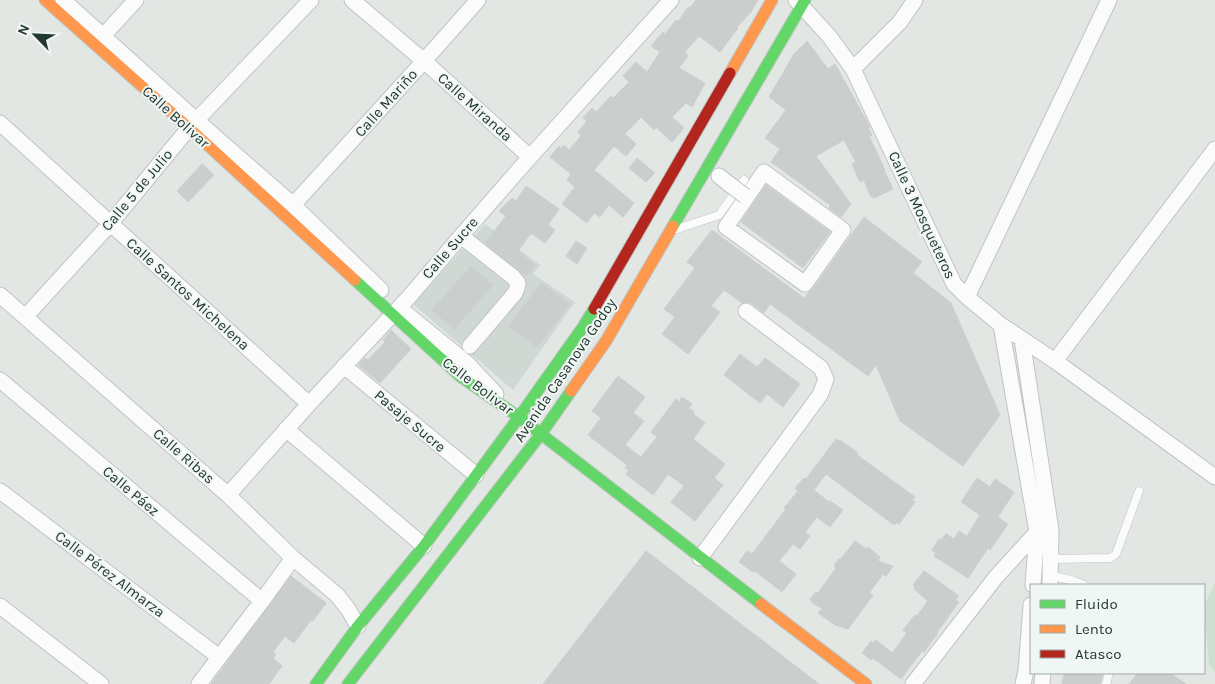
<svg xmlns="http://www.w3.org/2000/svg" width="1215" height="684" viewBox="0 0 1215 684" font-family="Karla,sans-serif">
<style>
.built{fill:#d0d8d4}
.green{fill:#ccdfd0}
.building{fill:#cacecc;stroke:#cbd0cd}
.lines{fill:none;stroke-linecap:round;stroke-linejoin:round}
.lane-casing{stroke:#bfc4c1;stroke-width:9}
.street-casing{stroke:#bfc4c1;stroke-width:17}
.fast-casing{stroke:#bec5c1;stroke-width:13}
.slow-casing{stroke:#bec5c1;stroke-width:13}
.jam-casing{stroke:#bec5c1;stroke-width:13}
.lane{stroke:#fbfbfb;stroke-width:8}
.street{stroke:#fbfbfb;stroke-width:15}
.fast{stroke:#63d668;stroke-width:11}
.slow{stroke:#ff974d;stroke-width:11}
.jam{stroke:#b3261e;stroke-width:11}
.street-bridge-casing{stroke:#bfc4c1;stroke-width:17;stroke-linecap:butt}
.street-bridge{stroke:#fbfbfb;stroke-width:15}
.labels{text-anchor:middle;dominant-baseline:central;stroke-width:4;stroke-linejoin:round;paint-order:stroke}
.street-label{font-size:15px;fill:#223830;stroke:#f0f6f3}
</style>
<rect width="100%" height="100%" fill="#e2e7e4"/>
<path class="built" d="M485 224 540 265 533 274 575 302 513 390 413 304Z"/>
<path class="green" d="M1215 583V672L1209 664 1204 606Z"/>
<path class="building" d="M696 0H758L751 12 737 27 738 28 720 52 699 36 685 52 688 56 679 68 705 83 692 107 686 103 672 117 684 128 672 142 656 127 654 130 641 117 625 134 636 144 626 156 614 146 594 170 634 203 623 217 609 205 600 217 594 213 587 223 562 204 575 187 567 180 571 174 550 157 559 146 561 148 564 145 569 150 581 136 578 132 587 121 583 118 592 108 596 112 611 96 613 98 629 82 623 76 636 62 647 72 660 52 651 46 663 32 665 34 676 20 678 22 688 7 690 8Z
M807 41 828 69 835 64 870 127 868 128 872 135 869 136 885 170H884L893 189 874 198 870 195 864 180 860 182 852 164 856 162 844 140 816 156 851 204 841 217 829 208 830 205 771 162 780 149 765 138 786 110 769 97 794 54Z
M637 158 655 173 646 182 629 168Z
M202 164 214 175 188 202 177 191Z
M766 185 830 232 803 268 741 222Z
M526 186 559 209 548 225 555 230 545 243 531 233 518 251 535 265 526 276 485 243 506 216 499 211 512 198 516 201Z
M864 217 922 262 913 273 951 303 1000 415 963 466 900 421 876 365 868 376 770 304 764 313 751 303 747 302 742 303 724 290 711 306 720 312 688 354 662 334 675 317 664 309 695 268 687 262 712 230 804 298 808 293 813 289Z
M576 241 587 248 577 264 566 256Z
M471 266 493 285 454 329 432 310Z
M541 283 570 304 537 347 509 326Z
M391 330 411 349 380 383 358 365 365 358 368 360 385 342 383 340Z
M740 354 757 367 765 358 800 384 783 407 767 394 760 403 724 375Z
M618 376 645 397 633 413 644 421 625 445 641 457 657 437 651 432 676 399 679 402 682 397 692 404 689 408 694 412 693 414 705 423 693 439 725 464 714 478 723 485 695 521 671 502 684 486 668 474 653 495 626 474 629 470 625 468 627 465 588 435 601 418 592 411Z
M836 439 840 441V440L858 453 857 455 915 497 912 500 915 502 899 524 897 522 894 525 826 474 814 490 829 502 830 501 843 510 830 527 817 517 805 532 810 536 800 549 793 544 779 561 796 574 782 592 755 571 753 572 739 562 747 551 752 554 786 509 784 508 798 491 795 488 804 478 806 479Z
M977 478 990 487 995 479 1014 492 998 517 1008 524 990 550 988 548 968 578 934 556 936 553 932 550 939 539 941 540 946 534 954 539 959 531 967 536 980 515 961 502Z
M855 541 866 549 868 547 880 557 878 561 893 566 886 576 883 574 869 593 873 595 848 629 835 625 818 613 822 608 814 604 810 599 816 592 818 593 836 568 834 565 839 559 840 560Z
M646 551 819 684H543Z
M924 571 959 596 955 600 959 602 937 632 938 633 924 652 922 651 901 679 873 658 871 660 862 653 871 641 874 643 876 640 892 653 907 633 903 630 915 615 917 616 928 601 914 589 915 587 913 585Z
M291 576 326 603 313 621 311 620 294 643 285 636 273 652 276 654 273 658 282 666 269 684H211Z
M1064 673H1103L1100 684H1062Z
M1138 673H1170L1186 684H1129Z"/>
<g class="lines">
<defs>
<path id="lane" d="M677 229 719 215 744 180
M1051 559 1110 558 1116 554 1139 491
M1050 575 1074 581 1084 585
M1106 684 1109 673"/>
<path id="street" d="M63 0 196 120 293 205 381 290
M352 0 424 61 530 157
M796 0 829 36 853 69 954 284 967 297 1001 325 1055 361 1215 477
M103 36 136 0
M853 69 900 22 915 0
M0 123 309 404
M764 172 843 230 805 284 726 227Z
M719 176 729 184
M293 205 424 61 478 0
M461 236 513 277 518 283 517 288 515 293 470 346
M0 295 228 495 293 558 337 595 348 609 358 626
M967 297 1109 0
M402 310 468 364 496 394
M26 316 110 224 189 128 311 0
M1001 325 1037 532 1033 585
M1022 339 1051 530 1050 585
M1055 361 1215 149
M344 366 476 475
M0 380 262 601
M286 429 424 546
M0 491 219 657
M228 495 309 404 409 297 461 236 530 157 671 0
M700 558 820 395 826 379 821 368 746 311
M0 606 101 684
M199 684 262 601 293 558
M913 684 996 577 1037 532 1039 531
M1023 684 1026 671 1031 605
M1042 684 1043 673"/>
<path id="fast" d="M673 226 805 0
M355 280 461 377 519 417 761 604
M316 684 358 626 424 546 519 417 583 327 594 309
M348 684 541 434 571 391"/>
<path id="slow" d="M45 0 189 128 355 280
M730 73 772 0
M571 391 606 341 673 226
M761 604 866 684"/>
<path id="jam" d="M594 309 730 73"/>
</defs>
<use href="#lane" class="lane-casing"/>
<use href="#street" class="street-casing"/>
<use href="#fast" class="fast-casing"/>
<use href="#slow" class="slow-casing"/>
<use href="#jam" class="jam-casing"/>
<use href="#lane" class="lane"/>
<use href="#street" class="street"/>
<use href="#fast" class="fast"/>
<use href="#slow" class="slow"/>
<use href="#jam" class="jam"/>
<defs>
<path id="street-bridge" d="M729 184 745 196"/>
</defs>
<use href="#street-bridge" class="street-bridge-casing"/>
<use href="#street-bridge" class="street-bridge"/>
</g>
<g class="labels">
<g class="street-label">
<text transform="translate(386 103) rotate(-48)">Calle Mariño</text>
<text transform="translate(475 107) rotate(42)">Calle Miranda</text>
<text transform="translate(176 117) rotate(42)">Calle Bolivar</text>
<text transform="translate(137 190) rotate(-50)">Calle 5 de Julio</text>
<text transform="translate(922 215) rotate(65)">Calle 3 Mosqueteros</text>
<text transform="translate(450 248) rotate(-49)">Calle Sucre</text>
<text transform="translate(188 294) rotate(42)">Calle Santos Michelena</text>
<text transform="translate(565 370) rotate(-56)">Avenida Casanova Godoy</text>
<text transform="translate(478 386) rotate(37)">Calle Bolivar</text>
<text transform="translate(410 421) rotate(40)">Pasaje Sucre</text>
<text transform="translate(184 456) rotate(41)">Calle Ribas</text>
<text transform="translate(131 491) rotate(40)">Calle Páez</text>
<text transform="translate(110 574) rotate(37)">Calle Pérez Almarza</text>
</g>
</g>
<rect x="1030" y="584" width="175" height="90" fill="#f0f6f3" stroke="#9eaaa5"/>
<rect x="1040" y="600" width="25" height="8" fill="#63d668" stroke="#9eaaa5"/>
<text x="1075" y="609" font-size="15" fill="#223830">Fluido</text>
<rect x="1040" y="625" width="25" height="8" fill="#ff974d" stroke="#9eaaa5"/>
<text x="1075" y="634" font-size="15" fill="#223830">Lento</text>
<rect x="1040" y="650" width="25" height="8" fill="#b3261e" stroke="#9eaaa5"/>
<text x="1075" y="659" font-size="15" fill="#223830">Atasco</text>
<g transform="translate(35 35) rotate(294)" stroke="#f0f6f3" stroke-width="4" paint-order="stroke">
<path d="M0-4L9 19L0 12L-9 19Z" fill="#223830"/>
<text y="-8" font-size="14" font-weight="bold" text-anchor="middle" fill="#223830">N</text>
</g>
</svg>
